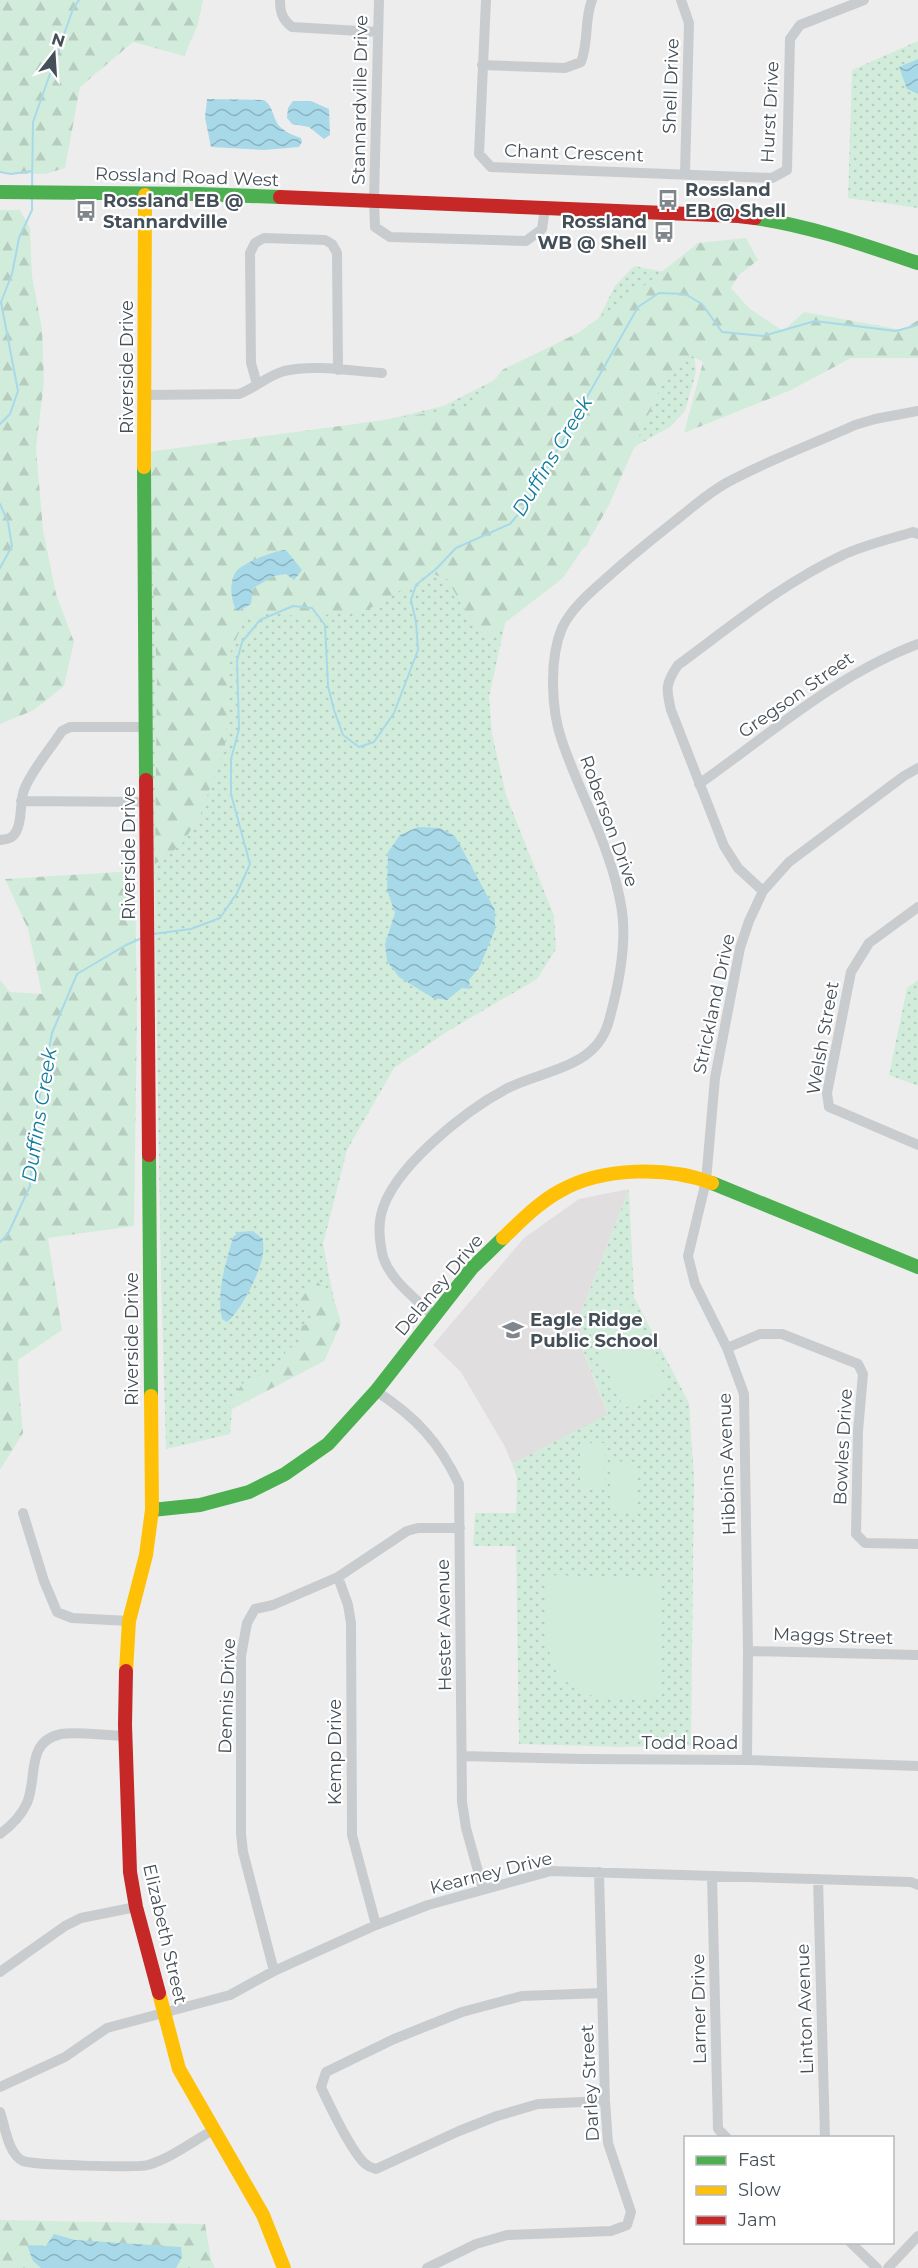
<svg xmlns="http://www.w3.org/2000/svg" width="918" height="2268" viewBox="0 0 918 2268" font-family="Montserrat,sans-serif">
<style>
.education{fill:#e0dede}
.grass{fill:url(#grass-dots)}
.forest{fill:url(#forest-firs)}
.pitch{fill:#d2ecdc}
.water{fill:url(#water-waves)}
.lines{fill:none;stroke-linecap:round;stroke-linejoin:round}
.stream{stroke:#a8d9e8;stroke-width:2}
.street{stroke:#c9ccce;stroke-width:10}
.fast{stroke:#4caf50;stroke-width:14}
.slow{stroke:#ffc107;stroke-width:14}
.jam{stroke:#c62828;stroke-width:14}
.labels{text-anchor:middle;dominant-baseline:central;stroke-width:4.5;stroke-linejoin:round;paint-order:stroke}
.street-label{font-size:18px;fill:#454f58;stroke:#fff}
.poi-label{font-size:18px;font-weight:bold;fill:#454f58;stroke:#fff;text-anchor:start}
.water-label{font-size:20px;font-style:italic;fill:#137d9e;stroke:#fff}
</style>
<defs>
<pattern id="grass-dots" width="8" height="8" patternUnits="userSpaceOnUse" patternTransform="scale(1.5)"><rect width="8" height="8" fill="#d2ecdc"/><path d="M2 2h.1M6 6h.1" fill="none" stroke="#b6ccbf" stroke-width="1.8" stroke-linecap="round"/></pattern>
<pattern id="forest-firs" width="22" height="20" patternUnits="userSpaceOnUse" patternTransform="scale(1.5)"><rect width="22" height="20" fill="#d2ecdc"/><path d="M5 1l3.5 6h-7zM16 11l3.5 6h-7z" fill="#b6ccbf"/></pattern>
<pattern id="water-waves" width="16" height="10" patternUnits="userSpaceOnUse" patternTransform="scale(1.5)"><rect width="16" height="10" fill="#a8d9e8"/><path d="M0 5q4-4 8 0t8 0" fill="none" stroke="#8bb2bf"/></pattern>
</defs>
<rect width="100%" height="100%" fill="#eeeded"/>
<path class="education" d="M629 1189 577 1323 585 1337 582 1348 608 1415 512 1464 505 1447 461 1372 433 1345 524 1238 579 1199Z"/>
<path class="grass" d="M918 41V208L848 198 852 70Z
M634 266 670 273 690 311 696 372 685 411 670 427 636 446 620 465 600 508 587 546 568 555 508 610 489 697 492 734 506 795 554 916 556 949 537 979 448 1031 394 1068 347 1150 323 1244 334 1300 341 1323 324 1361 232 1409 230 1434 166 1449 161 1277 147 457 385 420 443 406 592 331 615 286Z
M918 980V1086L889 1075 907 988Z
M629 1189 634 1297 689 1403 694 1478 691 1746 621 1747 519 1744 516 1546H473L475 1513H516L517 1478 512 1464 608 1414 582 1347 585 1337 577 1323Z"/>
<path class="forest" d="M0 0H203L197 27 184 56 133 42 80 87 65 168 45 174 0 173Z
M0 210H20L30 228 32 276 42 329 44 382 36 448 43 530 56 594 74 642 64 686 34 710 0 724Z
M746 238 758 260 739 275 731 288 749 308 783 331 804 312 903 330 918 320V358H851L791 390 684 433 703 362 690 355 664 379 609 505 592 535 563 578 488 636 465 610 447 579 430 573 367 610 305 617 272 613 245 619 230 653 225 746 200 816 181 845 155 864 157 676 147 452 385 420 470 406 479 400 502 370 578 333 640 289 698 243Z
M135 871 137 1013 134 1226 48 1238 62 1330 18 1360 19 1387 23 1433 0 1470V980L10 992 42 994 28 929 5 879Z
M315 1279 334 1300 341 1323 324 1361 232 1409 226 1404 246 1380 278 1369 286 1351 302 1340 300 1333 302 1326 316 1320 297 1305Z
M0 2220 205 2224 211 2259 215 2268H0Z"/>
<path class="pitch" d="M629 1302 669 1388 624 1408 585 1322Z
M580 1443H604V1490H580Z
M610 1461 637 1462 636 1512 610 1511Z
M545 1575 662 1578 659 1695 637 1700 594 1697 558 1677 545 1640Z"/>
<path class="water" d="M918 59V94L907 89 899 67Z
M207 99 264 100C272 106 272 112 276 121 280 130 292 135 301 138L302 142 299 147 264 150 211 147 205 118Z
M293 101H311L329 109 330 135 324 139 309 127 292 124 287 118 288 108Z
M286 550 302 570 294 580 286 574 274 576 253 588 251 604 239 611 236 610C231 600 229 584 235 573 240 564 275 550 286 550Z
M418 827 440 828 455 836 495 910V930L480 966 469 980 470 989 462 988 447 1000 433 998 399 977 387 961 385 944 395 913 387 890 388 852 400 835Z
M253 1231 263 1239C263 1243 264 1249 263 1253 261 1271 241 1311 227 1322L222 1319C216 1292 226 1263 233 1237L239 1232Z
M54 2234 75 2240 181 2247 182 2257 176 2268H41L33 2261 27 2245 46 2246Z"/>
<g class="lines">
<path class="stream" d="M0 172 11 174 32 171
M32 188 33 122 73 9 79 0
M0 424 10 414 18 391 1 302 12 274 19 238 32 210V197
M0 504 8 522 12 546 0 568
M153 934 191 929 220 918 237 893 250 864 231 794V759L239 729 237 661 242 642 260 620 293 606 312 608 325 625 328 686 334 710 343 735 359 747 374 742 394 713 418 650 416 622 411 600 416 585 436 569 456 548 510 524 526 505 638 307 659 293 685 294 702 304 722 332 763 336 815 321 896 331 918 325
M0 1242 8 1234 30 1186 34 1125 52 1033 77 974 126 945 142 938"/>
<path class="street" d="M280 0C280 12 282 19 292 27L377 32
M379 0 374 200 375 227 390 237 526 241 542 229 545 208
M486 0 479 154 491 167 772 178 787 170 790 39 800 25 864 0
M681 0 689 23 685 173
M482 65 565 68 581 62C589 42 584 20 592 0
M257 384 251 363 250 253 255 243 264 238 325 240 332 244 337 253 338 370
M146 395 239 394C255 388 267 376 284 371 315 364 351 371 382 373
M699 784C770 734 836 675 918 644
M21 801 147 802
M0 840C7 839 12 839 16 832 23 820 19 804 24 790 31 771 51 748 62 731L70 727H146
M763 891 738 868 724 846 671 710C666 689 665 684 678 665 731 626 783 583 843 555 864 545 890 539 913 532L918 534
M918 907 869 943 851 972 827 1093 829 1107 918 1145
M434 1316C416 1299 391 1281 383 1257 380 1244 378 1228 381 1215 391 1169 465 1111 506 1089 542 1070 594 1069 608 1024 618 989 627 947 622 911 613 851 581 797 562 741 551 710 549 659 562 628 572 607 593 590 610 575 632 555 656 536 680 517 695 505 711 491 728 482 769 460 813 444 855 425L875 419 918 411
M727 1348 760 1334H782L858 1364 863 1374 858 1431 856 1534 865 1543 918 1544
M376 1391C416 1417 439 1442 459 1484L462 1802 466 1828 483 1889
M23 1513 44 1581 57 1612 72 1618 129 1621
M338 1577 348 1605 351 1623 352 1835 376 1925
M748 1651 918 1655
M462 1756 584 1759 747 1760 918 1766
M747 1760 748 1651 744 1394 727 1348 695 1284 688 1256 706 1181 715 1078 740 948 749 921 763 891 789 862 904 776 918 768
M0 1834C11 1826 21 1816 27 1803 38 1777 25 1742 61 1734 76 1731 107 1736 125 1736
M712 1876 718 2129 727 2138
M818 1879 825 2138
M274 1971 243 1852 241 1834V1656L247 1623 255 1609 273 1605 338 1577 407 1531 418 1528H460
M0 1972 65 1926 81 1918 136 1907
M602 1993 522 1996 462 2012 394 2039 326 2072 321 2087C329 2104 353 2156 367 2165 369 2167 373 2168 376 2169L459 2131 497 2116 538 2104 605 2101
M0 2087 65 2057 107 2028 230 1995 274 1971 376 1925 428 1905 551 1871 911 1882 918 1885
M0 2112C5 2126 8 2154 23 2161 33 2165 136 2168 148 2165 171 2158 192 2142 213 2130
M850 2242 877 2268
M427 2268 476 2244 507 2235 611 2231 627 2225 631 2212 608 2143 605 2101 599 1872
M888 2268 918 2236"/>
<path class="fast" d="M0 192 198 194 280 197
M755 218C811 226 864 245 918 263
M144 467 146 780
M149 1155 151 1396
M712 1183 918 1267
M152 1510 200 1505 249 1492 285 1474 328 1444 376 1391 472 1268 503 1238"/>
<path class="slow" d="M144 467 145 195
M503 1238C521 1221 538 1203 560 1191 602 1167 668 1166 712 1183
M126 1671 129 1621 146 1555 152 1510 151 1396
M159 1993 179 2069 263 2215 284 2268"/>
<path class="jam" d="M280 197 738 216 755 218
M146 780 149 1155
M126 1671 125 1725 130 1872 136 1907 159 1993"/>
</g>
<defs>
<symbol id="bus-bare" viewBox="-9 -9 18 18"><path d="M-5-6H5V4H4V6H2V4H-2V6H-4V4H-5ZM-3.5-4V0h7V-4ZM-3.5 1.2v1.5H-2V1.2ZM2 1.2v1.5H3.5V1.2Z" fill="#80868c" stroke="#fff" stroke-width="2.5" paint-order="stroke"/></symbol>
<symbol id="school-bare" viewBox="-9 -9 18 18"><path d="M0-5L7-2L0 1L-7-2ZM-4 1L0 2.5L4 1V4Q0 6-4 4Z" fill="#80868c" stroke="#fff" stroke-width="2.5" paint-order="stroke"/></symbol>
</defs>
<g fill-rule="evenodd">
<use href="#bus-bare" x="653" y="185" width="30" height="30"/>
<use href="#bus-bare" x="71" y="196" width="30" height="30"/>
<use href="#bus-bare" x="649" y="217" width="30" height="30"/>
<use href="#school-bare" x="498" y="1315" width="30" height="30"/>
</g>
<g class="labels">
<g class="street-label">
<text transform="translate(671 86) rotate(-88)">Shell Drive</text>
<text transform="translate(360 100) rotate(-89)">Stannardville Drive</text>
<text transform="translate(770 112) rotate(-87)">Hurst Drive</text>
<text transform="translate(574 153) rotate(2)">Chant Crescent</text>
<text transform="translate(187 177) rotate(2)">Rossland Road West</text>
<text transform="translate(127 367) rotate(-90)">Riverside Drive</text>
<text transform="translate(796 695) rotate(-35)">Gregson Street</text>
<text transform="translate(609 821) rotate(70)">Roberson Drive</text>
<text transform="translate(129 853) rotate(-90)">Riverside Drive</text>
<text transform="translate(714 1004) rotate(-78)">Strickland Drive</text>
<text transform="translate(823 1038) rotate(-80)">Welsh Street</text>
<text transform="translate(439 1285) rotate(-50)">Delaney Drive</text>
<text transform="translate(132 1339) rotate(-90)">Riverside Drive</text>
<text transform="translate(843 1447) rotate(-87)">Bowles Drive</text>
<text transform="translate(727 1464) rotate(-92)">Hibbins Avenue</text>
<text transform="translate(444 1625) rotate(-91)">Hester Avenue</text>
<text transform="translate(833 1636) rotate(2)">Maggs Street</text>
<text transform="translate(227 1696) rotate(-88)">Dennis Drive</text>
<text x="690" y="1743">Todd Road</text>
<text transform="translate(335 1752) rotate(-90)">Kemp Drive</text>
<text transform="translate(491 1873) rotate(-14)">Kearney Drive</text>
<text transform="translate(165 1934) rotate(77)">Elizabeth Street</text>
<text transform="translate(699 2009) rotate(-91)">Larner Drive</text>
<text transform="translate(805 2009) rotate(-92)">Linton Avenue</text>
<text transform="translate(590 2083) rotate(-93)">Darley Street</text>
</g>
<g class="poi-label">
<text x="685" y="190">Rossland<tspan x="685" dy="21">EB @ Shell</tspan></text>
<text x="103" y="201">Rossland EB @<tspan x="103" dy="21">Stannardville</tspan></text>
<text x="647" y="222" text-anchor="end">Rossland<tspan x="647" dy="21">WB @ Shell</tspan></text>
<text x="530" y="1320">Eagle Ridge<tspan x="530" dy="21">Public School</tspan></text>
</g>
<g class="water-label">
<text transform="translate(552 456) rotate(-59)">Duffins Creek</text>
<text transform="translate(39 1115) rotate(-81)">Duffins Creek</text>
</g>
</g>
<rect x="684" y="2136" width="210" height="108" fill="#ffffff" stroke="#b5b9bc" stroke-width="1.5"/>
<rect x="696" y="2156" width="30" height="9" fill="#4caf50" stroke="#b5b9bc" stroke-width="1.5"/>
<text x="738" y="2166" font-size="18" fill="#454f58">Fast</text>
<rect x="696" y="2186" width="30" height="9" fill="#ffc107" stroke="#b5b9bc" stroke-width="1.5"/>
<text x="738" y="2196" font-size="18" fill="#454f58">Slow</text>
<rect x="696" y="2216" width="30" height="9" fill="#c62828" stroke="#b5b9bc" stroke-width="1.5"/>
<text x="738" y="2226" font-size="18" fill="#454f58">Jam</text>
<g transform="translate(54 54) rotate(17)" stroke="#ffffff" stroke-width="4.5" paint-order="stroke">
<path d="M0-4.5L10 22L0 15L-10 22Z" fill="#454f58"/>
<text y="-9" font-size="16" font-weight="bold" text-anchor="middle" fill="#454f58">N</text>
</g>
</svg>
